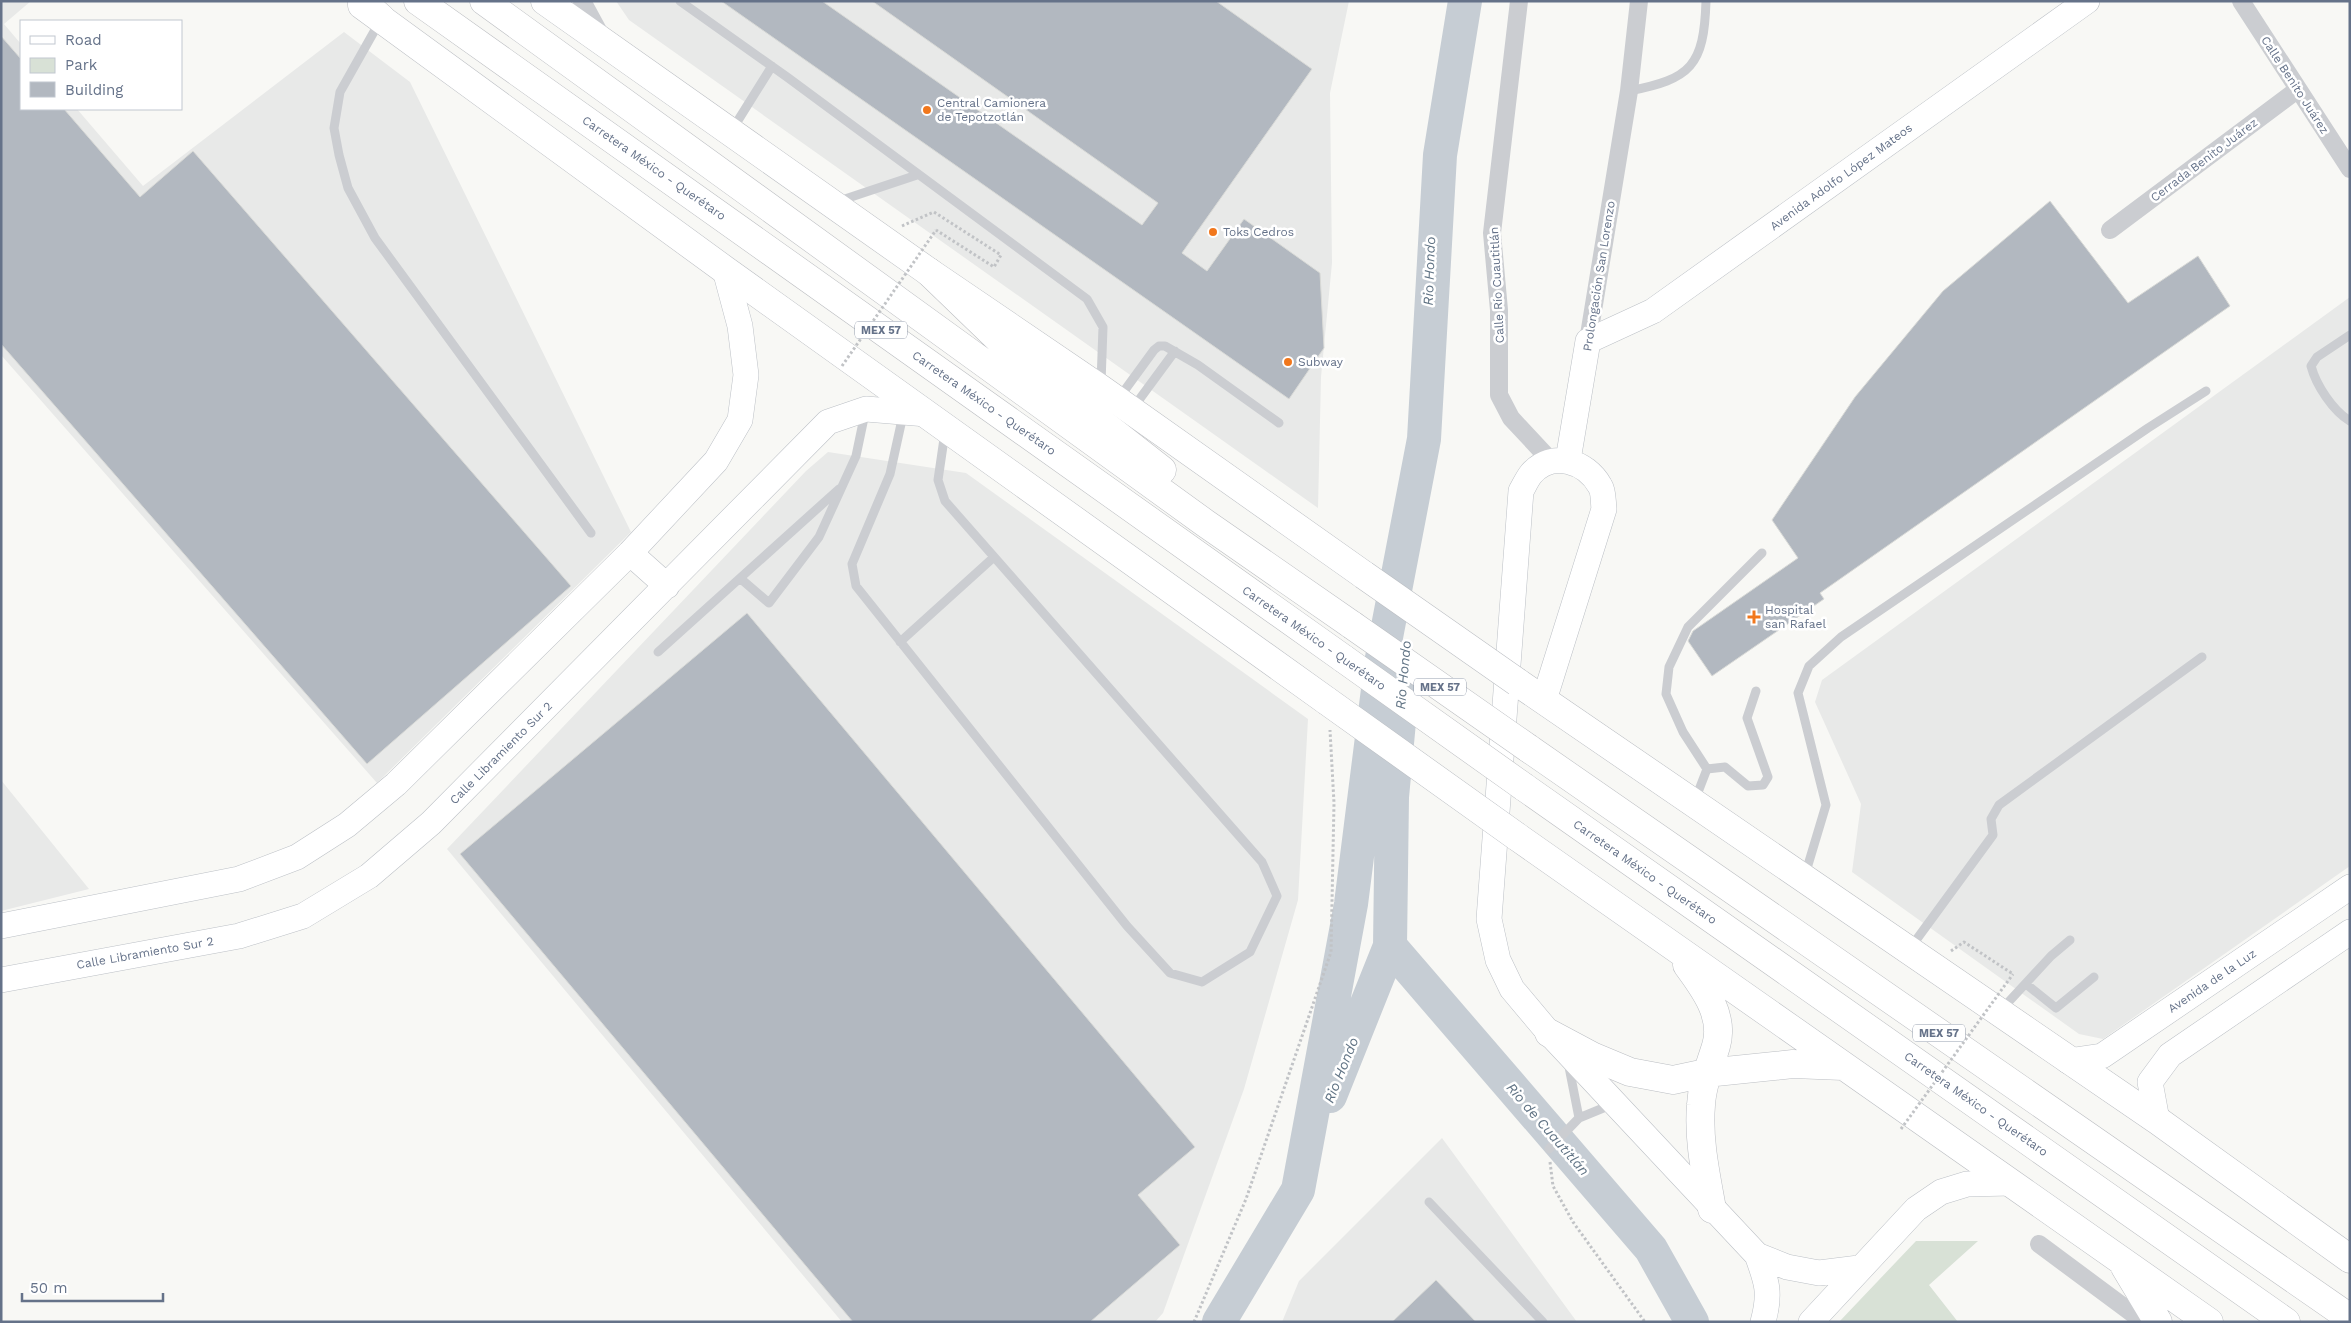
<svg xmlns="http://www.w3.org/2000/svg" width="2351" height="1323" viewBox="0 0 2351 1323" font-family="'Work Sans',sans-serif">
<style>
.built{fill:#e8e9e8}
.green{fill:#d8e1d6}
.lines{fill:none;stroke-linecap:round;stroke-linejoin:round}
.river{stroke:#c6cdd4;stroke-width:34}
.building{fill:#b2b8c0;stroke:#d9dad7}
.secondary-casing{stroke:#bcc0c6;stroke-width:26}
.primary-casing{stroke:#bbbec3;stroke-width:29}
.highway-casing{stroke:#bcbec2;stroke-width:29}
.path{stroke:#c1c3c6;stroke-width:3;stroke-dasharray:2.5 2.5;stroke-linecap:butt}
.lane{stroke:#cbcdd1;stroke-width:9}
.street{stroke:#cbcdd1;stroke-width:18}
.secondary{stroke:#fff;stroke-width:25}
.primary{stroke:#fff;stroke-width:28}
.highway{stroke:#fff;stroke-width:28}
.primary-bridge-casing{stroke:#bbbec3;stroke-width:29;stroke-linecap:butt}
.highway-bridge-casing{stroke:#bcbec2;stroke-width:29;stroke-linecap:butt}
.path-bridge{stroke:#c1c3c6;stroke-width:3;stroke-dasharray:2.5 2.5;stroke-linecap:butt}
.primary-bridge{stroke:#fff;stroke-width:28}
.highway-bridge{stroke:#fff;stroke-width:28}
.poi-dot{fill:#f1771c;stroke:#fff;stroke-width:2}
.labels{text-anchor:middle;dominant-baseline:central;stroke-width:5;stroke-linejoin:round;paint-order:stroke}
.shield{fill:#fff;stroke:#939cac;stroke-width:1}
.shield-label{font-size:11px;font-weight:bold;fill:#657289}
.street-label{font-size:12px;fill:#657289;stroke:#fff}
.poi-label{font-size:12px;fill:#657289;stroke:#fff;text-anchor:start}
.water-label{font-size:14px;font-style:italic;fill:#607384;stroke:#fff}
</style>
<rect width="100%" height="100%" fill="#f8f8f5"/>
<path class="built" d="M1 1H31L4 24 21 44V109H77L143 186 344 32 410 82 631 532 377 783 1 355Z
M616 1H1349L1330 93 1332 263 1321 377 1318 508 629 20Z
M2350 297V866L2103 1039 2079 1034 1852 872 1861 804 1815 702 1822 680Z
M828 452 966 473 1308 719 1298 900 1244 1089 1163 1313 1155 1322H842L447 849 806 471Z
M1 780 89 889 1 911Z
M1442 1138 1577 1322H1282L1299 1281Z"/>
<path class="green" d="M1916 1241H1978L1929 1285 1958 1322H1839Z"/>
<g class="lines">
<path class="river" d="M1390 946 1651 1249 1692 1322
M1330 1096 1390 946 1392 797 1404 668
M1219 1322 1298 1190 1351 904 1382 658 1424 439 1440 155 1465 1"/>
</g>
<path class="building" d="M721 1H822L1142 225 1158 203 872 1H1216L1312 69 1182 253 1207 271 1244 219 1320 273 1324 348 1289 399Z
M1 36 21 59V109H64L140 197 193 151 571 586 367 764 1 344Z
M2050 201 2128 303 2198 256 2230 306 1820 593 1824 599 1712 676 1688 641 1693 631 1798 558 1772 520 1855 397 1943 291Z
M747 613 1195 1147 1138 1195 1180 1245 1090 1322H853L460 854Z
M1436 1280 1476 1322H1392Z"/>
<g class="lines">
<defs>
<path id="secondary" d="M1568 460 1588 341 1653 311 2087 1
M630 553 667 586
M1544 700 1604 509C1603 502 1604 492 1600 486 1586 461 1552 450 1531 474 1527 479 1524 486 1521 491L1489 919 1498 960 1512 989 1549 1033 1757 1255 1787 1267 1819 1273 1859 1268
M1 926 239 879 297 857 347 825 396 784 630 553 716 461 740 420 746 375 740 326 725 270
M1 980 239 936 303 916 369 876 431 823 828 422 866 409 927 414
M2068 1061 2102 1056 2350 887
M2157 1120 2150 1082 2170 1055 2350 932
M1757 1255C1767 1282 1771 1293 1763 1322
M1811 1322 1916 1209 1941 1192 1967 1184 2010 1183"/>
<path id="primary" d="M545 1 929 272 1101 389 1364 575
M362 5 725 270 1327 701
M1517 682 2157 1120 2350 1259
M1516 836 2209 1322
M1687 965C1704 988 1725 1016 1716 1046 1710 1066 1702 1084 1701 1105 1698 1140 1706 1175 1712 1209
M1549 1033 1594 1057 1630 1072 1673 1080 1706 1073 1793 1064 1843 1066
M2125 1267 2158 1322"/>
<path id="highway" d="M362 1 381 18
M418 1 1344 659
M484 1 1205 523 1352 625
M929 272 1014 354 1162 470
M1528 748 2350 1318
M1524 787 2286 1322"/>
</defs>
<use href="#secondary" class="secondary-casing"/>
<use href="#primary" class="primary-casing"/>
<use href="#highway" class="highway-casing"/>
<path class="path" d="M902 226 934 212 1001 255 994 267 936 230
M1951 951 1964 942 2013 974
M1550 1162 1553 1186 1573 1222 1645 1322
M1194 1322 1246 1199 1331 952 1334 803 1330 730"/>
<path class="lane" d="M680 1 787 77 1087 299 1103 327 1101 383
M380 21 340 92 334 128 339 155 348 188 375 238 591 533
M1629 91C1691 79 1704 66 1706 1
M732 130 772 66
M836 202 917 175
M2350 335 2317 357 2311 366C2316 385 2333 411 2350 421
M1119 398 1154 350 1159 346H1165L1198 365 1279 423
M1133 408 1175 351
M903 415 890 474 852 564 856 586 1127 926 1170 973 1202 982 1250 952 1277 896 1262 862 945 501 938 480 945 432
M741 579 769 603 819 537 856 456 865 413
M900 642 994 557
M658 652 839 489
M1707 769 1683 732 1666 694 1669 667 1688 627 1762 553
M1695 800 1707 769 1725 767 1748 786 1763 785 1768 777 1747 718 1756 691
M1805 875 1826 805 1798 693 1809 666 1841 637 2148 428 2206 391
M1911 947 1993 835 1991 819 1999 805 2202 657
M2026 984 2056 1008 2094 977
M2002 1009 2051 956 2070 940
M1579 1118 1613 1104
M1549 1149 1579 1118 1568 1062
M1429 1202 1543 1322"/>
<path class="street" d="M582 1 601 36
M1519 1 1492 233 1499 310V395L1511 418 1551 461
M2241 1 2350 169
M2110 230 2297 90
M1588 341 1629 91 1639 1
M2039 1244 2144 1322"/>
<use href="#secondary" class="secondary"/>
<use href="#primary" class="primary"/>
<use href="#highway" class="highway"/>
<defs>
<path id="primary-bridge" d="M1364 575 1517 682
M1327 701 1516 836"/>
<path id="highway-bridge" d="M1352 625 1528 748
M1344 659 1524 787"/>
</defs>
<use href="#primary-bridge" class="primary-bridge-casing"/>
<use href="#highway-bridge" class="highway-bridge-casing"/>
<path class="path-bridge" d="M842 366 936 230
M1901 1129 2013 974"/>
<use href="#primary-bridge" class="primary-bridge"/>
<use href="#highway-bridge" class="highway-bridge"/>
</g>
<g class="poi-dot">
<circle cx="927" cy="110" r="5"/>
<circle cx="1213" cy="232" r="5"/>
<circle cx="1288" cy="362" r="5"/>
<path d="M1751.5 609.5h5v5h5v5h-5v5h-5v-5h-5v-5h5z"/>
</g>
<g class="labels">
<g class="shield">
<rect x="855" y="321.5" width="52" height="17" rx="4"/>
<rect x="1414" y="678.5" width="52" height="17" rx="4"/>
<rect x="1913" y="1024.5" width="52" height="17" rx="4"/>
</g>
<g class="shield-label">
<text x="881" y="330">MEX 57</text>
<text x="1440" y="687">MEX 57</text>
<text x="1939" y="1033">MEX 57</text>
</g>
<g class="street-label">
<text transform="translate(2295 85) rotate(57)">Calle Benito Juárez</text>
<text transform="translate(2204 160) rotate(-37)">Cerrada Benito Juárez</text>
<text transform="translate(654 168) rotate(35)">Carretera México - Querétaro</text>
<text transform="translate(1841 177) rotate(-36)">Avenida Adolfo López Mateos</text>
<text transform="translate(1599 276) rotate(-81)">Prolongación San Lorenzo</text>
<text transform="translate(1497 285) rotate(-93)">Calle Río Cuautitlán</text>
<text transform="translate(984 403) rotate(35)">Carretera México - Querétaro</text>
<text transform="translate(1314 638) rotate(35)">Carretera México - Querétaro</text>
<text transform="translate(501 753) rotate(-45)">Calle Libramiento Sur 2</text>
<text transform="translate(1645 872) rotate(35)">Carretera México - Querétaro</text>
<text transform="translate(145 953) rotate(-10)">Calle Libramiento Sur 2</text>
<text transform="translate(2212 981) rotate(-34)">Avenida de la Luz</text>
<text transform="translate(1976 1104) rotate(35)">Carretera México - Querétaro</text>
</g>
<g class="poi-label">
<text x="937" y="103">Central Camionera<tspan x="937" dy="14">de Tepotzotlán</tspan></text>
<text x="1223" y="232">Toks Cedros</text>
<text x="1298" y="362">Subway</text>
<text x="1765" y="610">Hospital<tspan x="1765" dy="14">san Rafael</tspan></text>
</g>
<g class="water-label">
<text transform="translate(1429 271) rotate(-88)">Rio Hondo</text>
<text transform="translate(1403 675) rotate(-85)">Rio Hondo</text>
<text transform="translate(1341 1070) rotate(-68)">Rio Hondo</text>
<text transform="translate(1548 1129) rotate(49)">Rio de Cuautitlán</text>
</g>
</g>
<rect width="2351" height="1323" fill="none" stroke="#657289" stroke-width="5"/>
<rect x="20" y="20" width="162" height="90" fill="#ffffff" stroke="#c1c7d0"/>
<rect x="30" y="36" width="25" height="8" fill="#ffffff" stroke="#c1c7d0"/>
<text x="65" y="45" font-size="15" fill="#657289">Road</text>
<rect x="30" y="58" width="25" height="15" fill="#d8e1d6" stroke="#c1c7d0"/>
<text x="65" y="70" font-size="15" fill="#657289">Park</text>
<rect x="30" y="82" width="25" height="15" fill="#b2b8c0" stroke="#c1c7d0"/>
<text x="65" y="95" font-size="15" fill="#657289">Building</text>
<path d="M22 1293v8h141v-8" fill="none" stroke="#657289" stroke-width="2.5"/>
<text x="30" y="1293" font-size="15" fill="#657289" stroke="#ffffff" stroke-width="4" paint-order="stroke">50 m</text>
</svg>
